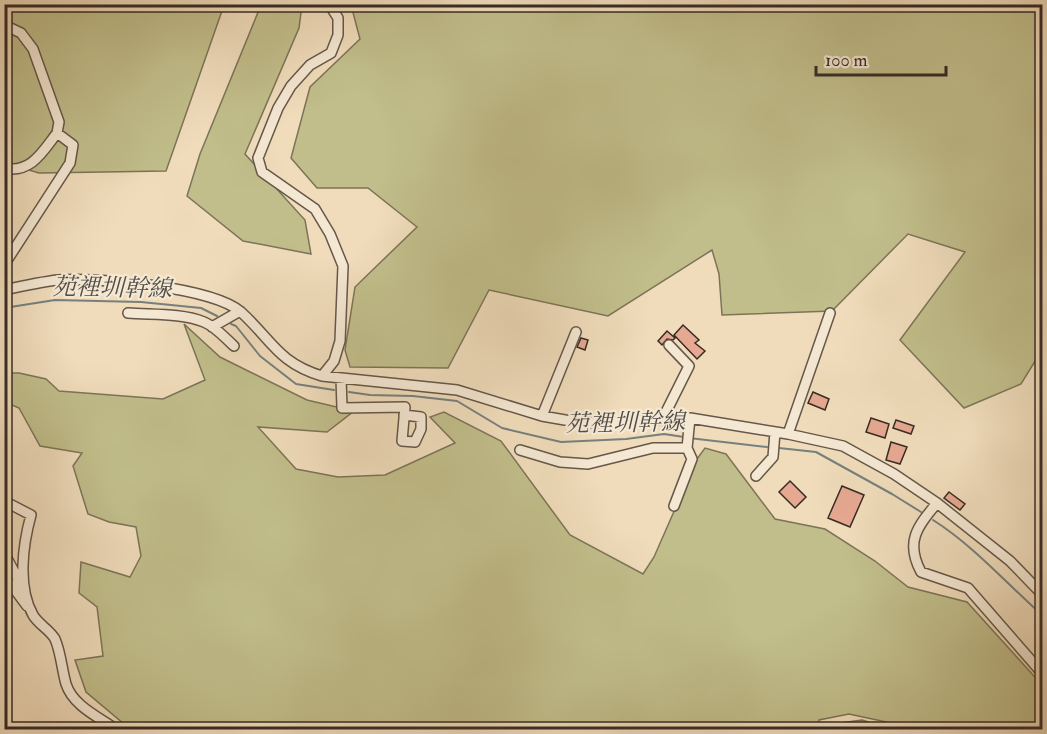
<svg xmlns="http://www.w3.org/2000/svg" width="1047" height="734" viewBox="0 0 1047 734" font-family="'IM FELL Double Pica','Noto Serif TC',serif">
<style>
.green{fill:#c1be8b;stroke:#7c7458;stroke-width:1.5}
.lines{fill:none;stroke-linecap:round;stroke-linejoin:round}
.stream{stroke:#75807f;stroke-width:2}
.building{fill:#e6a891;stroke:#372b25;stroke-width:1.5}
.minor-casing{stroke:#65574a;stroke-width:12}
.minor{stroke:#f5e8d3;stroke-width:9}
.labels{text-anchor:middle;dominant-baseline:central;stroke-width:4.5;stroke-linejoin:round;paint-order:stroke}
.water-label{font-size:24px;font-style:italic;fill:#514e4a;stroke:#f5e8d3}
</style>
<rect width="100%" height="100%" fill="#f0dcbb"/>
<filter id="stains"><feTurbulence type="fractalNoise" baseFrequency=".00333" numOctaves="4"/><feColorMatrix values="0 0 0 0 .2 0 0 0 0 .09 0 0 0 0 .02 0 0 0 .5 -.17"/></filter>
<radialGradient id="worn" r=".72"><stop offset=".6" stop-color="#630" stop-opacity="0"/><stop offset="1" stop-color="#630" stop-opacity=".3"/></radialGradient>
<path class="green" d="M4 5H224L166 171 39 173 5 163Z
M261 5H302L299 28 245 154 305 220 311 254 243 241 187 196 200 154Z
M351 5H1042V350L1021 384 964 408 900 340 965 252 908 234 832 311 722 315 719 274 712 250 608 316 489 290 448 368 350 367 345 350 355 287 417 227 368 188H317L291 158 310 87 360 39Z
M184 324 220 357 307 400 354 411 327 432 258 427 296 469 338 477 385 475 455 443 430 417 444 412 501 441 570 535 643 574 654 557 697 459 705 448 726 454 775 519 825 529 875 561 908 587 967 602 1042 685V729H919L849 714 819 720 818 730 130 729 86 692 75 660 103 656 97 607 79 593 81 562 130 577 141 556 136 527 109 522 88 514 73 466 82 453 40 446 19 408 5 402 4 373H19L46 379 59 391 163 399 205 380Z
M862 720 891 729H825L826 725Z"/>
<g class="lines">
<path class="stream" d="M4 308 55 300 141 302 201 308 217 316
M231 324 236 326 260 356 296 384 334 390
M349 392 370 395 413 396 457 401 502 428 561 442 626 439 664 434 684 437
M689 438 767 447
M779 448 816 452 892 494 921 512
M933 520C974 546 1006 583 1042 615"/>
</g>
<path class="building" d="M683 325 699 340 695 343 705 351 697 359 674 335Z
M667 331 675 338 673 340 667 339 662 345 658 341Z
M581 338 588 340 585 350 577 347Z
M813 392 829 399 825 410 808 403Z
M871 418 889 424 885 438 866 432Z
M896 420 914 426 911 434 893 428Z
M891 442 907 447 900 464 886 460Z
M790 481 806 497 795 508 779 492Z
M842 486 864 495 850 527 828 518Z
M949 492 965 504 960 510 944 498Z"/>
<g class="lines">
<defs>
<path id="minor" d="M4 25 21 33 33 49 59 122 57 133
M4 168C31 174 43 151 57 133L73 145 70 163 4 265
M4 290C22 286 40 282 58 280 97 277 212 287 241 312 271 339 278 363 322 376L457 390 542 416 565 420 594 423 690 418 788 434 843 446 894 474 937 503 1010 561 1042 594
M128 313C152 315 181 313 204 322 216 327 225 338 234 346
M212 327 240 311
M322 376 334 361 340 341 343 266 330 234 315 209 262 172 258 158 278 108 291 86 310 65 331 53 338 35V18L329 4
M341 378 342 408 405 407 402 441 415 442 421 429V417L404 415
M542 416 576 332
M663 418 689 366 669 345
M788 434 830 313
M687 448 690 418
M520 450 560 462 588 464 653 448H687L692 459 674 506
M756 476 773 457 775 432
M4 501 31 515C23 544 17 587 33 615 38 624 50 630 55 639 61 653 62 670 66 684 73 706 99 717 117 730
M937 503C917 527 905 542 921 572L968 588 1042 673
M4 553 22 586
M4 575 27 606"/>
</defs>
<use href="#minor" class="minor-casing"/>
<use href="#minor" class="minor"/>
</g>
<g class="labels">
<g class="water-label">
<text transform="translate(112 288) rotate(1)">苑裡圳幹線</text>
<text transform="translate(625 423) rotate(-1)">苑裡圳幹線</text>
</g>
</g>
<rect width="1047" height="734" fill="none" stroke="#f0dcbb" stroke-width="24"/>
<rect x="6" y="6" width="1035" height="722" fill="none" stroke="#372b25" stroke-width="3"/>
<rect x="12" y="12" width="1023" height="710" fill="none" stroke="#372b25" stroke-width="1.5"/>
<path d="M816 66v9h130v-9" fill="none" stroke="#372b25" stroke-width="3"/>
<text x="825" y="66" font-size="18" fill="#372b25" stroke="#f5e8d3" stroke-width="4.5" paint-order="stroke">100 m</text>
<rect width="100%" height="100%" filter="url(#stains)"/>
<rect width="100%" height="100%" fill="url(#worn)"/>
</svg>
